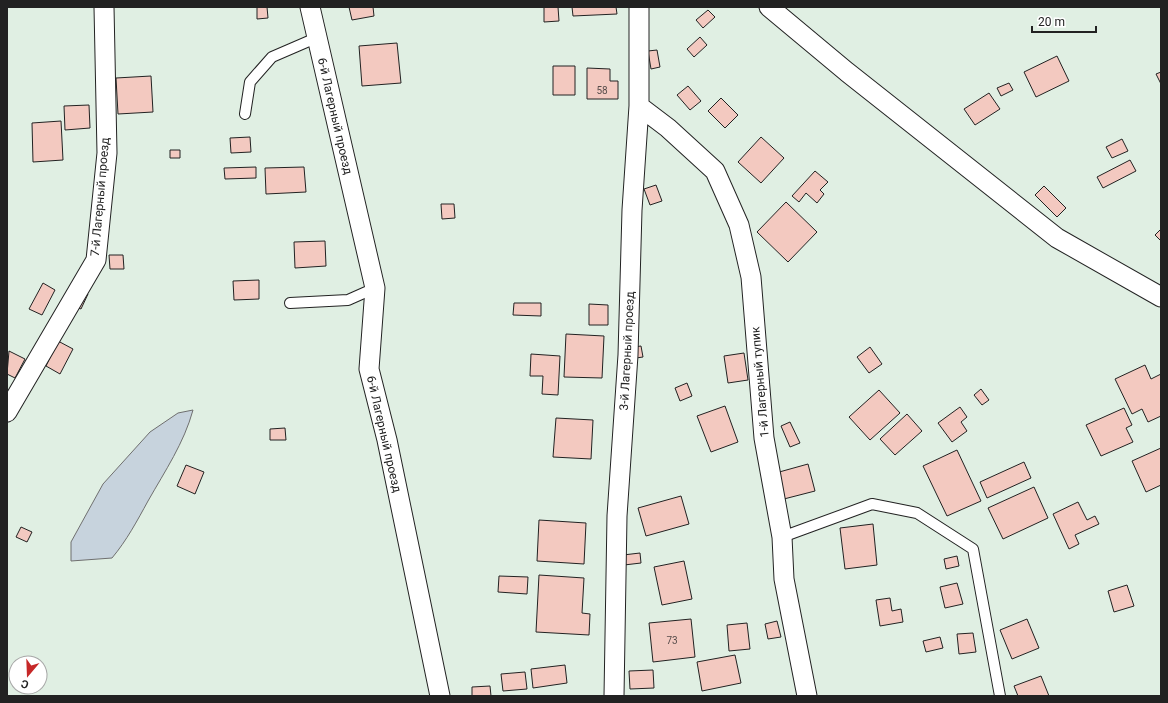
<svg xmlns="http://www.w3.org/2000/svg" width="1168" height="703" viewBox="0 0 1168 703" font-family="Roboto,sans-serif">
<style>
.green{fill:#e0efe3;stroke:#6f6f6f;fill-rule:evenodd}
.water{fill:#c7d3dd;stroke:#6f6f6f}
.building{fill:#f3c9c0;stroke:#222}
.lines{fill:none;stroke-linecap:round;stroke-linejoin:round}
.lane-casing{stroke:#222;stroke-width:12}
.street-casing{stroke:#222;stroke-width:21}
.lane{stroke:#fff;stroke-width:10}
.street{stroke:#fff;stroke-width:19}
.labels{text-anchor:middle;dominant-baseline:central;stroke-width:3;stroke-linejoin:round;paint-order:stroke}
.number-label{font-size:10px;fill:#564c4a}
.street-label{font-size:12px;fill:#222;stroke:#fff}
</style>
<rect width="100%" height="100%" fill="#fff"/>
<path class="green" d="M7 7H1161V696H7ZM16 663H40V687H16Z"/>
<path class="water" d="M193 410C184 443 165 471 148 501 137 521 127 540 112 558L71 561V542L103 484 150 432 178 413Z"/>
<path class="building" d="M257 7H267L268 18 257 19Z
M349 7H373L374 16 352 20Z
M544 7H558L559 21 544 22Z
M572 7H616L617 14 573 16Z
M708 10 715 17 703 28 696 20Z
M700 37 707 45 694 57 687 49Z
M397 43 401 83 362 86 359 46Z
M657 50 660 67 651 69 648 51Z
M1057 56 1069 81 1036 97 1024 72Z
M553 66H575V95H553Z
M587 68 610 69V81H618V99H587Z
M1161 72V84L1156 74Z
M151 76 153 112 118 114 116 78Z
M1009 83 1013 90 1001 96 997 88Z
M688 86 701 101 690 110 677 95Z
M989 93 1000 109 975 125 964 109Z
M721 98 738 115 725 128 708 111Z
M89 105 90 128 65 130 64 106Z
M61 121 63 160 33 162 32 123Z
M250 137 251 152 231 153 230 138Z
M761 137 784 158 761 183 738 162Z
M1122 139 1128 151 1112 158 1106 147Z
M170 150H180V158H170Z
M1130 160 1136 171 1103 188 1097 177Z
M256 167V178L225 179 224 168Z
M304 167 306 192 266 194 265 168Z
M815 171 828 182 820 190 824 194 817 203 806 193 799 202 792 196Z
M656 185 662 201 650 205 644 189Z
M1044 186 1066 208 1057 217 1035 195Z
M786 202 817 232 788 262 757 232Z
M441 204H454L455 218 442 219Z
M1161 229V241L1155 235Z
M325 241 326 266 295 268 294 242Z
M109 255H123L124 269H110Z
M259 280V299L234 300 233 281Z
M43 283 55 290 42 315 29 309Z
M82 291 88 294 81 309 74 306Z
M514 303H541V316L513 315Z
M589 304 608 305V325H589Z
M566 334 604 336 602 378 564 377Z
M58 341 73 349 60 374 46 366Z
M641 346 643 357 636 358 634 347Z
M870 347 882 364 869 373 857 357Z
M9 351 25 359 15 378 7 374Z
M744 353 748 380 728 383 724 356Z
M531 354 560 356 558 395 542 394 543 376H530Z
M1145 365 1151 379 1161 374V416L1148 422 1142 409 1132 414 1115 379Z
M687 383 692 396 680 401 675 388Z
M981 389 989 400 982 405 974 395Z
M879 390 900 413 870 440 849 417Z
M725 406 738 442 711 452 697 416Z
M960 407 967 417 961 422 967 431 952 442 938 423Z
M1124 408 1132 425 1126 428 1133 442 1101 456 1086 425Z
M907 414 922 431 895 455 880 439Z
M556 418 593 420 591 459 553 457Z
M790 422 800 443 790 447 781 426Z
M285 428 286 440H270V429Z
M1161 448V485L1146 492 1132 461Z
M957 450 981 501 947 516 923 466Z
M1024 462 1031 478 987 498 980 482Z
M808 464 815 491 780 500 772 474Z
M186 465 204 472 195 494 177 486Z
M1034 487 1048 518 1003 539 988 508Z
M681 496 689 524 646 536 638 508Z
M1078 502 1087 520 1095 516 1099 524 1075 535 1079 544 1069 549 1053 514Z
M539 520 586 523 584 564 537 561Z
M873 524 877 565 845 569 840 528Z
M21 527 32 532 27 542 16 537Z
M640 553 641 563 624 565 623 555Z
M957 556 959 566 946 569 944 559Z
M684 561 692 599 662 605 654 567Z
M539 575 584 578 582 613 590 614 589 635 536 632Z
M499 576 528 577 527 594 498 592Z
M957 583 963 604 945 608 940 587Z
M1127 585 1134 606 1114 612 1108 591Z
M890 598 892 611 901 609 903 622 880 626 876 600Z
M691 619 695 657 653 662 649 623Z
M1027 619 1039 648 1012 659 1000 630Z
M777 621 781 637 768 639 765 624Z
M747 623 750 649 729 651 727 625Z
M973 633 976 652 959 654 957 634Z
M940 637 943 648 926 652 923 641Z
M735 655 741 683 702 691 697 662Z
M565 665 567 683 533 688 531 669Z
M653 670 654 688 630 689 629 671Z
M525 672 527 689 503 691 501 674Z
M1041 676 1049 696H1018L1014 686Z
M490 686 491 696H472V687Z"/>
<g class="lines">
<defs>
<path id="lane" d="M245 114 250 82 272 57 316 38
M290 303 348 300 375 288
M782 537 872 504 917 513 973 549 1000 696"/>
<path id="street" d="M310 7 375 288 369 369 387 440 440 696
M769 7 847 72 1057 238 1161 297
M639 106 668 128 715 171 739 225 751 277 764 438 782 537 784 579 807 696
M7 412 96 260 107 153 104 7
M614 696 617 516 628 355 632 210 639 106V7"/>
</defs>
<use href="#lane" class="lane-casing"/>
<use href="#street" class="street-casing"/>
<use href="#lane" class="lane"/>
<use href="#street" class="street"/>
</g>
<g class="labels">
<g class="number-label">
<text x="602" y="90">58</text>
<text x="672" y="640">73</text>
</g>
<g class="street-label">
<text transform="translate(335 116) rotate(77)">6-й Лагерный проезд</text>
<text transform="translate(100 197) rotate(-85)">7-й Лагерный проезд</text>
<text transform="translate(627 351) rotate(-87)">3-й Лагерный проезд</text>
<text transform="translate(760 382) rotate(-95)">1-й Лагерный тупик</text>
<text transform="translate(384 434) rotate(77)">6-й Лагерный проезд</text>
</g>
</g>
<rect width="1168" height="703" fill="none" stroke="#222222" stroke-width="16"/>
<g transform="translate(28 675) rotate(199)"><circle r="19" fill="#ffffff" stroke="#a7a7a7"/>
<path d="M0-3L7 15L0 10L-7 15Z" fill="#c62828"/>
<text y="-6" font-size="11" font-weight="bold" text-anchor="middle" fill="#222222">С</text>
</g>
<path d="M1032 26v6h64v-6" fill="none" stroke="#222222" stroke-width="2"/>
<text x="1038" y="26" font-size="12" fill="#222222" stroke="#ffffff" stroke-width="3" paint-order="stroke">20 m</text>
</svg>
